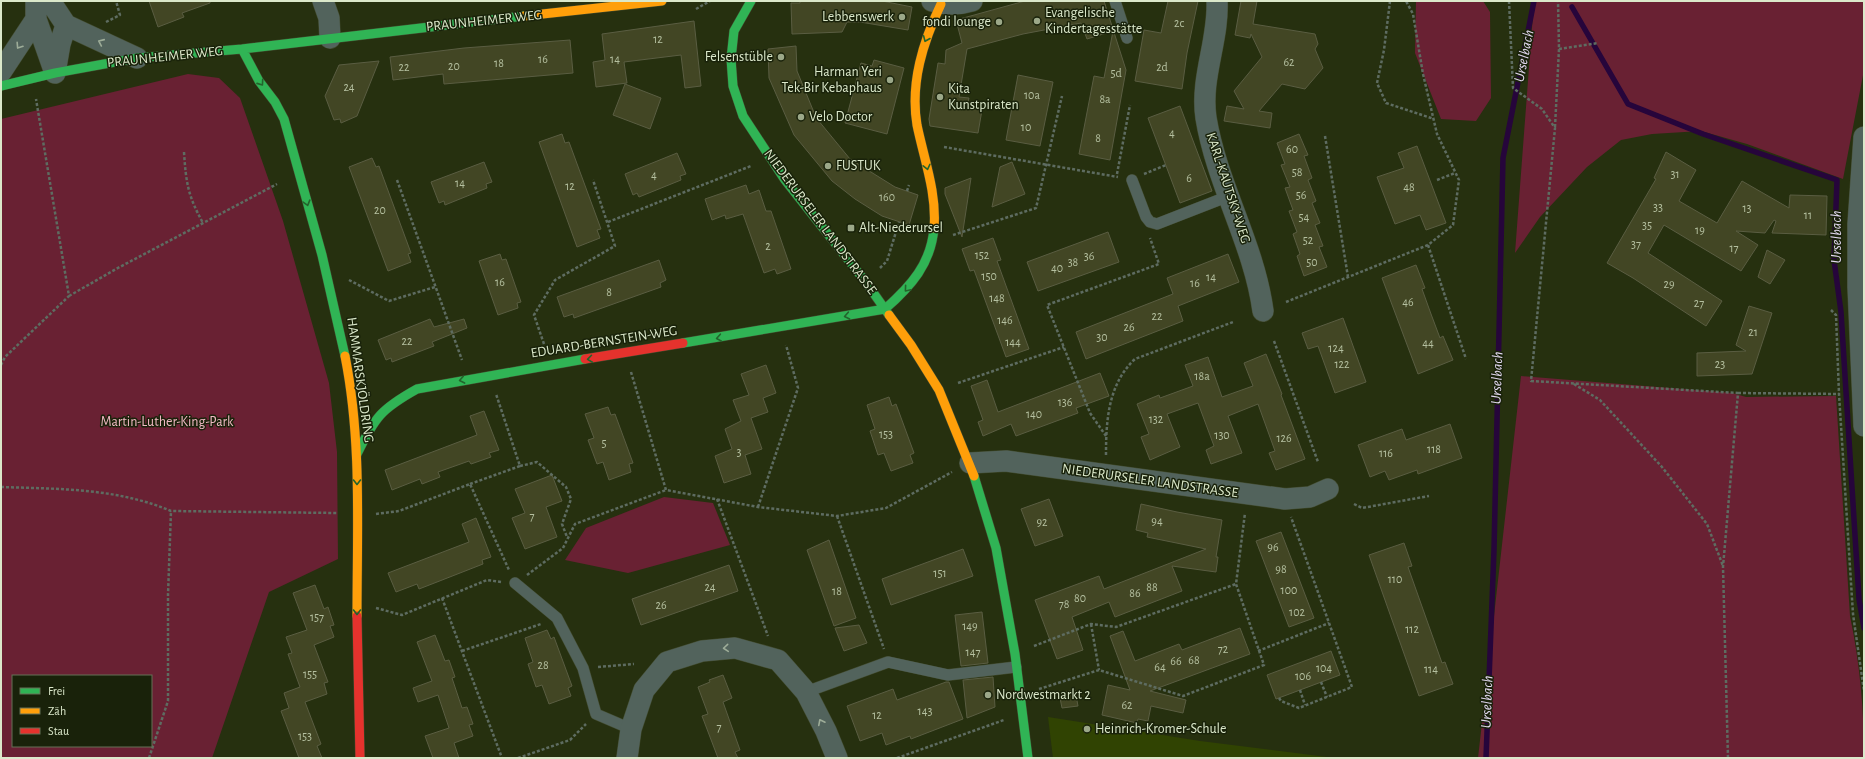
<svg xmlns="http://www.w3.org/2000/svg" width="1865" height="759" viewBox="0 0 1865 759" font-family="'Alegreya Sans',sans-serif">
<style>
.built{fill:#304302}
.green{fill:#692133;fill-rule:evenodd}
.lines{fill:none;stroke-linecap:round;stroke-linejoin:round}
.stream{stroke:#26053b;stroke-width:5.5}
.building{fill:#424624;stroke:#5a5d42}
.lane-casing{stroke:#424b2f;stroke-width:12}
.street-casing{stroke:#424b2f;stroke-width:22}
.fast-casing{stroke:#424b2f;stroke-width:10}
.slow-casing{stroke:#424b2f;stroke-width:10}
.jam-casing{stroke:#424b2f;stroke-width:10}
.path{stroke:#5e6c61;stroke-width:2.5;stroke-dasharray:3 2;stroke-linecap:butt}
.lane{stroke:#52635c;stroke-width:11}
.street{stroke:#52635c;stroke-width:21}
.fast{stroke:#30b455;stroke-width:9}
.slow{stroke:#ff9f0a;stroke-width:9}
.jam{stroke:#e5322d;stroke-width:9}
.oneway{stroke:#23642c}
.oneway2{stroke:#9dac98}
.poi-dot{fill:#9ca889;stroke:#19220a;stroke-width:1.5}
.labels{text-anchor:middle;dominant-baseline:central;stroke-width:3;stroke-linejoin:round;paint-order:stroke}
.number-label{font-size:12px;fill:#b5c0a0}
.poi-label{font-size:14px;fill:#dbe8ca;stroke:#19220a;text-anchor:start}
.street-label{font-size:14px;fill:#dbe8ca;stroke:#19220a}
.park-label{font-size:14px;fill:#f2bac5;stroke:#19220a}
.water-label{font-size:15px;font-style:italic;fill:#e2d8ef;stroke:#19220a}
</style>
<rect width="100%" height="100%" fill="#26300f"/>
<path class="built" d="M1048 717 1200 741 1335 758H1053Z"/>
<path class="green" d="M1416 1H1483L1490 12 1491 98 1476 121 1441 119 1415 53Z
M1534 1H1864V70L1843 179 1747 144 1701 131 1652 134 1621 140 1587 167 1540 217 1515 253Z
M188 74 219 78 240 98 283 221 329 383 337 452 338 559 269 592 212 758H1V119ZM13 676H151V746H13Z
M1521 376 1732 393 1746 397 1836 396 1850 616C1860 665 1864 708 1864 758H1478Z
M664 497 713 503 730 545 628 573 565 560 586 528Z"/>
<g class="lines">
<path class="stream" d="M1572 7 1628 104 1703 134 1837 180 1834 260 1841 312 1859 599 1864 628
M1486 758 1494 550 1503 158 1534 1"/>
</g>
<path class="building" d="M149 1H210V3L182 13 184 17 158 27Z
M800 1H882L912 7 908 30 860 22H847L842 32 792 34 791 3H800Z
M1025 1H1104L1126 70 1110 160 1079 154 1094 76 1104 78 1113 31 1087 39 1081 23 1023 34 967 49 959 97 969 98 967 107 982 110 978 133 930 126 929 119 938 63 945 64 946 50 962 43 956 20Z
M1168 1H1198L1187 53 1182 89 1135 81 1144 30 1161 33Z
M1241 1H1257L1253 24 1315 34 1318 44 1315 49 1323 68 1305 89 1282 84 1259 111 1272 113 1270 128 1224 121 1227 106 1244 109 1234 91 1262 57 1251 34 1250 38 1235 35Z
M694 21 701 86 685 88 681 55 624 62 627 83 596 87 593 62 605 60 602 34Z
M570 40 573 73 444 84 443 74 393 80 390 57 464 48Z
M796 46 797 71 815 115 813 114 850 159 895 187 918 195 909 225 882 216 855 199 832 181 794 135 769 78 768 49Z
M874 60 904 68 887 134 845 123 861 63 872 66Z
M379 61 357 116 341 123 340 119 334 120 325 96 339 65Z
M1018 75 1053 82 1040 146 1006 140Z
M625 84 661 98 650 129 613 115Z
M1180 106 1212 191 1180 203 1148 118Z
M562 134 565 143 569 142 601 229 597 230 600 238 577 247 539 142Z
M1299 134 1308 155 1304 156 1312 178 1308 180 1316 201 1312 203 1320 223 1315 225 1323 246 1319 247 1327 267 1304 276 1297 256 1300 254 1293 234 1297 232 1289 211 1293 210 1285 188 1290 187 1281 165 1285 164 1277 143Z
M1417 146 1446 223 1426 230 1420 215 1395 224 1377 177 1404 168 1398 153Z
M1666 152 1696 170 1679 201 1717 223 1742 181 1789 208 1790 195 1827 196 1826 235 1772 233 1776 221 1774 220 1765 233 1736 231 1758 245 1741 271 1664 225 1648 253 1722 301 1706 326 1633 278 1607 263 1656 179 1654 178Z
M677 153 686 174 680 176 681 180 639 197 637 193 633 195 625 174Z
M372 158 376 167 379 166 411 253 408 254 411 262 388 271 349 167Z
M484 162 492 182 486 184 487 188 445 205 444 201 439 203 431 182Z
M1012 162 1025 194 992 207 1000 167Z
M971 178 962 237 945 194V188Z
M746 185 749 194 759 190 766 211H771L791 269 777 274 775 269 764 273 743 214 726 219 725 215 712 220 705 199Z
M1108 232 1119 262 1038 291 1027 262Z
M993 238 1001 260 997 261 1029 349 1006 357 974 270 970 271 962 249Z
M1767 250 1785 260 1770 284 1758 277Z
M500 254 502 260 506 259 521 302 517 303 518 308 498 315 479 261Z
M1228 254 1239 282 1178 306 1183 321 1086 359 1076 332 1173 294 1167 278Z
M659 260 666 280 660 283 661 287 574 318 573 314 564 317 557 297Z
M1416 265 1425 288 1422 289 1431 314 1440 338 1443 336 1453 360 1418 374 1382 278Z
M1749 306 1772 313 1752 374 1697 376V353L1746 351 1736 345Z
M1343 318 1366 382 1335 393 1318 346 1308 349 1302 333Z
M430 319 434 327 464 319 467 328 432 342 434 346 392 362 391 358 386 360 378 340Z
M1266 354 1282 394 1281 395 1305 459 1276 470 1269 453 1275 451 1258 404 1228 416 1242 453 1211 464 1206 450 1214 446 1198 403 1167 414 1180 447 1150 460 1141 437 1149 434 1137 404 1159 395 1160 398 1193 386 1185 365 1208 357 1222 397 1253 386 1244 363Z
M766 365 776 393 763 398 768 412 751 418 762 449 745 455 751 474 724 483 715 456 732 449 725 429 741 421 733 400 749 395 741 374Z
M1100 373 1109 396 1076 408 1078 413 1016 436 1011 424 983 436 978 422 983 420 971 386 987 380 998 412Z
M889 397 892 406 896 404 914 453 910 455 913 463 891 471 884 453 878 455 870 431 875 429 867 405Z
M608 407 611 415 615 414 633 463 629 464 631 472 609 480 603 462 597 464 588 440 594 438 585 414Z
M484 411 499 450 489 453 491 457 471 464 469 461 438 472 440 477 422 484 420 479 392 490 385 470 477 435 470 416Z
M1450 424 1462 458 1418 474 1417 470 1389 480 1385 471 1370 477 1358 445 1402 429 1406 440Z
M552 475 562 501 546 507 557 537 525 549 512 518 525 513 515 489Z
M1049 499 1063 536 1035 546 1021 509Z
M1141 504 1177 512 1222 520 1216 557H1218L1216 572 1172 566 1182 591 1115 617 1109 602 1072 617 1083 650 1057 659 1035 600 1099 576 1104 589 1206 549 1147 537 1148 533 1136 530Z
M476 518 491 557 482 560 483 564 437 582 419 589 417 584 396 592 388 573 469 542 462 524Z
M1281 532 1314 618 1289 627 1256 541Z
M829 540 856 618 834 626 807 550Z
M1404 543 1412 566 1408 567 1442 663 1445 662 1453 684 1419 696 1369 555Z
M963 549 973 576 891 605 882 579Z
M729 565 738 591 641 625 632 599Z
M315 585 324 609 328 607 334 625 330 626 334 637 314 645 328 682 324 683 327 694 305 702 321 744 317 746 322 758H299L281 711 289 708 284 693 300 687 288 654 292 653 286 637 307 630 293 593Z
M982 612 988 663 961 666 955 615Z
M859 625 867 643 844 651 835 628Z
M1240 628 1250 654 1150 691 1186 700 1183 713 1151 706 1148 721 1138 719 1137 723 1102 715 1108 685 1130 690 1110 636 1123 631 1135 661 1179 644 1182 650Z
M547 630 551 639 554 637 572 686 568 688 571 696 549 704 542 685 536 687 528 664 533 662 525 638Z
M435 635 445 661 449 660 455 677 452 678 462 708 467 707 473 724 469 725 473 736 454 743 459 758H433L425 736 449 728 438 695 418 702 413 688 432 681 417 642Z
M1331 651 1340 675 1276 699 1267 675Z
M723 675 732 698 723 702 740 750 735 752 738 758H718L702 716 708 714 698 687 710 682 709 680Z
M993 677 995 707 967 718 963 680Z
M946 682H949L963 719 911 739 910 736 886 745 882 733 860 741 847 706 893 689 897 700Z
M1075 690 1078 706 1062 708 1059 693Z"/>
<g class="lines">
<defs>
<path id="lane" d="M1115 1 1127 38
M1132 180 1146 217 1150 222 1157 224 1229 196
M515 583 557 618 583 668 596 714 631 729
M806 692 888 662 948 675 1016 667"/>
<path id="street" d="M36 1V19L55 73
M50 1 66 25 137 58
M323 1 329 18 330 38
M932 1C945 5 959 5 972 1
M1217 1C1219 40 1200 78 1206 118 1217 185 1254 244 1263 311
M1 72 36 19
M55 73 60 44 66 25
M1864 137 1858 224V287L1864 426
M970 463 1006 461 1285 499 1310 497 1328 489
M627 758 631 729 644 690 667 662 702 651 735 648 778 660 806 692 826 731 837 758"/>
<path id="fast" d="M751 1 734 31 731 59 733 86 743 116 785 180 865 281 889 315
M242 49 259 81 275 102 284 119 322 255 345 356
M1 86 55 73 137 58 242 49 524 16
M683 343 885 309C911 286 931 264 934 228
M357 454C375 417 381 409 417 389L585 359
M974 476 996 548 1015 654 1028 758"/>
<path id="slow" d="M524 16 662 1
M934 228C937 193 924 159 917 125 910 83 923 42 941 4
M889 315 911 345 939 390 974 476
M345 356C362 441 357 529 357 616"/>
<path id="jam" d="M585 359 683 343
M357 616 360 758"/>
</defs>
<use href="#lane" class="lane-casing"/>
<use href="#street" class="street-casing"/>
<use href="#fast" class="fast-casing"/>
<use href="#slow" class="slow-casing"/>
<use href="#jam" class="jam-casing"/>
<path class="path" d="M1390 1 1384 50 1377 83 1386 103 1434 119
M1509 1 1513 88 1542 109 1555 128 1531 381 1738 393 1723 567 1728 758
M696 9 710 1
M106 22 120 15 116 1
M1559 49 1598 43
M1555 127 1559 49 1558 1
M1325 136 1348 277
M944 147 1118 177
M184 152C186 183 188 196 203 223
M1117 174 1130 105
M1144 174 1166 165
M397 180 462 360
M1437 180 1455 173
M907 191 909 185
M608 222 751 166
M953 235 1036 208 1062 96
M1428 245 1466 359
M880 268 887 261 899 222
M349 280 389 301 435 287
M69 296 116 269 277 184
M1286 302 1428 245 1453 225 1459 180 1437 134 1423 74 1413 14 1406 1
M1831 310 1836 315 1839 394 1853 614 1864 691
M1274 341 1318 462
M544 344 534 315 555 280 615 246 593 180
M1 365 5 357 69 296 36 99
M631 372 666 490 758 507 837 516 886 508 952 472
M958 383 1064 347
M1574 384 1600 400 1662 467 1707 524 1723 566
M1738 393 1839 394
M1106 436 1090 413 1047 305 1159 264 1150 238
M1106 455C1106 421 1108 384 1135 359L1233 322
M520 466 537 462 566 487 571 499 562 524 567 537
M470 484 520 466 496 394
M1 487C59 489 117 488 171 511L337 513
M717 499 768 636
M1354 504 1362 508 1429 496
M758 507 798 388 786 345
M376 514 399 511 470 484 509 570
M837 516 884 649
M527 575 563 548 575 524 666 490
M442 598 502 758
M376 608 402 615 487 580 501 582
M1091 624 1099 670
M1034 646 1091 624 1116 627 1236 584
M462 651 541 624
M1258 651 1329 623
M598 667 634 664
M1321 682 1327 697
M1039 689 1099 670 1183 696 1264 665 1236 584 1245 513
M1300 690 1305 705
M1279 698 1281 701 1299 708 1352 687 1291 517
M149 758 168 701V595L171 511
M518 758 570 740 586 724
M897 758 1004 720"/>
<use href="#lane" class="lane"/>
<use href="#street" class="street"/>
<use href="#fast" class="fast"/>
<use href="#slow" class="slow"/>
<use href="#jam" class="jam"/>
</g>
<defs><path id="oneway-chevron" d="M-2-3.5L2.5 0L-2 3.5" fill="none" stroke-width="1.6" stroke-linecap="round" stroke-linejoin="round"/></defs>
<g class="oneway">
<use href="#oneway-chevron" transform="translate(926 39) rotate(113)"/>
<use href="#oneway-chevron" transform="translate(261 83) rotate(55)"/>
<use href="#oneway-chevron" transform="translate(927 167) rotate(77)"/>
<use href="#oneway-chevron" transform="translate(307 203) rotate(74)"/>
<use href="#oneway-chevron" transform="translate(907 289) rotate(130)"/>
<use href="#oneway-chevron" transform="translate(847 316) rotate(169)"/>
<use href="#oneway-chevron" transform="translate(719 338) rotate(170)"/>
<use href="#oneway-chevron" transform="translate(590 359) rotate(172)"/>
<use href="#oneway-chevron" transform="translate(462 380) rotate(169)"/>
<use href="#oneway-chevron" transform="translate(357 482) rotate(90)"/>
<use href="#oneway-chevron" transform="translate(357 612) rotate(90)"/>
</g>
<g class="oneway2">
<use href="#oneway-chevron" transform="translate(101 42) rotate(-156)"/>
<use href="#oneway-chevron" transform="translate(19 46) rotate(123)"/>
<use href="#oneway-chevron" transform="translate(726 648) rotate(175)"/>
<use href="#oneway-chevron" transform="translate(821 722) rotate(-117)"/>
</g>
<g class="poi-dot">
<circle cx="902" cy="17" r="4"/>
<circle cx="1037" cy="21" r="4"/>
<circle cx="999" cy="22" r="4"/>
<circle cx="781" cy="57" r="4"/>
<circle cx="890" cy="80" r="4"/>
<circle cx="940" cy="97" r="4"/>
<circle cx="801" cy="117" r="4"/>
<circle cx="828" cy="166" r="4"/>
<rect x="847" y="224" width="8" height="8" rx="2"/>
<circle cx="988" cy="695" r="4"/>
<circle cx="1087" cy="729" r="4"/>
</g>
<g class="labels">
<g class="number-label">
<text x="1179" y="23">2c</text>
<text x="658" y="39">12</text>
<text x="543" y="59">16</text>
<text x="615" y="59">14</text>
<text x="1289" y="62">62</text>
<text x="499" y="63">18</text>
<text x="454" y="66">20</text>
<text x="404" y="67">22</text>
<text x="1162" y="67">2d</text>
<text x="1116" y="73">5d</text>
<text x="349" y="87">24</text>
<text x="1032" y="95">10a</text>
<text x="1105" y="99">8a</text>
<text x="1026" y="127">10</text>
<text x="1172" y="133">4</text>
<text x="1098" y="138">8</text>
<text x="1292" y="149">60</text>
<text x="1297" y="172">58</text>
<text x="1675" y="174">31</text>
<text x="654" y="175">4</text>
<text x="1189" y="178">6</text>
<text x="460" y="183">14</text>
<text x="570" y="186">12</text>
<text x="1409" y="187">48</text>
<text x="1301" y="195">56</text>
<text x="887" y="197">160</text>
<text x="1658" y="207">33</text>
<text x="1747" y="208">13</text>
<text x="380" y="210">20</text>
<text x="1808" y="215">11</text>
<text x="1304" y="217">54</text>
<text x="1647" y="225">35</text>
<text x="1700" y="230">19</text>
<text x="1308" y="240">52</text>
<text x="1636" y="244">37</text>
<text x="768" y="246">2</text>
<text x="1734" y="248">17</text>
<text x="982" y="255">152</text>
<text x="1089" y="256">36</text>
<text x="1073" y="262">38</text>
<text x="1312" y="262">50</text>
<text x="1057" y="268">40</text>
<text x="989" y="276">150</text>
<text x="1211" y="277">14</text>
<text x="500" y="282">16</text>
<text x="1195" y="283">16</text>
<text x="1669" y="284">29</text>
<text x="609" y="292">8</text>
<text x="997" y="298">148</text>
<text x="1408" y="302">46</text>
<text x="1699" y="303">27</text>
<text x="1157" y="316">22</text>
<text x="1005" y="320">146</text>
<text x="1129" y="327">26</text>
<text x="1753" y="332">21</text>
<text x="1102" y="337">30</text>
<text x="407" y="341">22</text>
<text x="1013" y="342">144</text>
<text x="1428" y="343">44</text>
<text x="1336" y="348">124</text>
<text x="1342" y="364">122</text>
<text x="1720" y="364">23</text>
<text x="1202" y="376">18a</text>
<text x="1065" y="402">136</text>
<text x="1034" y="414">140</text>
<text x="1156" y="419">132</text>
<text x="886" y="434">153</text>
<text x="1222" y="435">130</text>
<text x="1284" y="438">126</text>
<text x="604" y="443">5</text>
<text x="1434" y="449">118</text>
<text x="739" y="452">3</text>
<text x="1386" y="453">116</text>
<text x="532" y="516">7</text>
<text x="1157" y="521">94</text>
<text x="1042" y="522">92</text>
<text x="1273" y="547">96</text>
<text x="1281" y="569">98</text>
<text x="940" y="573">151</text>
<text x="1395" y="579">110</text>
<text x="710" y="587">24</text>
<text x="1152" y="587">88</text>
<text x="1289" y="590">100</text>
<text x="837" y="591">18</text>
<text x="1135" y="593">86</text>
<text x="1080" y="598">80</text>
<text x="1064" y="604">78</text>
<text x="661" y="605">26</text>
<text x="1297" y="612">102</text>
<text x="317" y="617">157</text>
<text x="970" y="626">149</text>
<text x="1412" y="629">112</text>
<text x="1223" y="649">72</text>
<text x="973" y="652">147</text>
<text x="1194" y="660">68</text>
<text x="1176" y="661">66</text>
<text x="543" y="665">28</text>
<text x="1160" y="667">64</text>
<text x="1324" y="668">104</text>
<text x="1431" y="669">114</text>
<text x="310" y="674">155</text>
<text x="1303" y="676">106</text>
<text x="1127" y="705">62</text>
<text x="925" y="711">143</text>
<text x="877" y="715">12</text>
<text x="719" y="727">7</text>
<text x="305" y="736">153</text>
</g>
<g class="poi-label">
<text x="1045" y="13">Evangelische<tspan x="1045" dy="16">Kindertagesstätte</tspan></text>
<text x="894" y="17" text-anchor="end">Lebbenswerk</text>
<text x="991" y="22" text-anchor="end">fondi lounge</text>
<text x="773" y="57" text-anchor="end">Felsenstüble</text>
<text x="882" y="72" text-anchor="end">Harman Yeri<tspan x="882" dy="16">Tek-Bir Kebaphaus</tspan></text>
<text x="948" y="89">Kita<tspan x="948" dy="16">Kunstpiraten</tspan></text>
<text x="809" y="117">Velo Doctor</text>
<text x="836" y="166">FUSTUK</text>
<text x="859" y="228">Alt-Niederursel</text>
<text x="996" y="695">Nordwestmarkt 2</text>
<text x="1095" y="729">Heinrich-Kromer-Schule</text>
</g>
<g class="street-label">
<text transform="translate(484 21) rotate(-6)">PRAUNHEIMER WEG</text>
<text transform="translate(165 57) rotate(-6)">PRAUNHEIMER WEG</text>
<text transform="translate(1228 188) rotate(72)">KARL-KAUTSKY-WEG</text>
<text transform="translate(820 222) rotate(53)">NIEDERURSELER LANDSTRASSE</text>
<text transform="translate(604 342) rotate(-9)">EDUARD-BERNSTEIN-WEG</text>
<text transform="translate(360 380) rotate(82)">HAMMARSKJÖLDRING</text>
<text transform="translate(1150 481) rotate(8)">NIEDERURSELER LANDSTRASSE</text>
</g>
<g class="park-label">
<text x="167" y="422">Martin-Luther-King-Park</text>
</g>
<g class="water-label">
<text transform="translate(1524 56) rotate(-79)">Urselbach</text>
<text transform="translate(1836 237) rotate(-90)">Urselbach</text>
<text transform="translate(1497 378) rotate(-88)">Urselbach</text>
<text transform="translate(1487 702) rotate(-88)">Urselbach</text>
</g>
</g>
<rect width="1865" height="759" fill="none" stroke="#dbe8ca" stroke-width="4"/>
<rect x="12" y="675" width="140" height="72" fill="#19220a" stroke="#677157"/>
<rect x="20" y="688" width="20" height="6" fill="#30b455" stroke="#677157"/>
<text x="48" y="695" font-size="12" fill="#dbe8ca">Frei</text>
<rect x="20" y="708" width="20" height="6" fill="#ff9f0a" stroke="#677157"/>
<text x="48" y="715" font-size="12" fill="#dbe8ca">Zäh</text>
<rect x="20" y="728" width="20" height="6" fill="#e5322d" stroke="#677157"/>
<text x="48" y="735" font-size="12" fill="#dbe8ca">Stau</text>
</svg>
